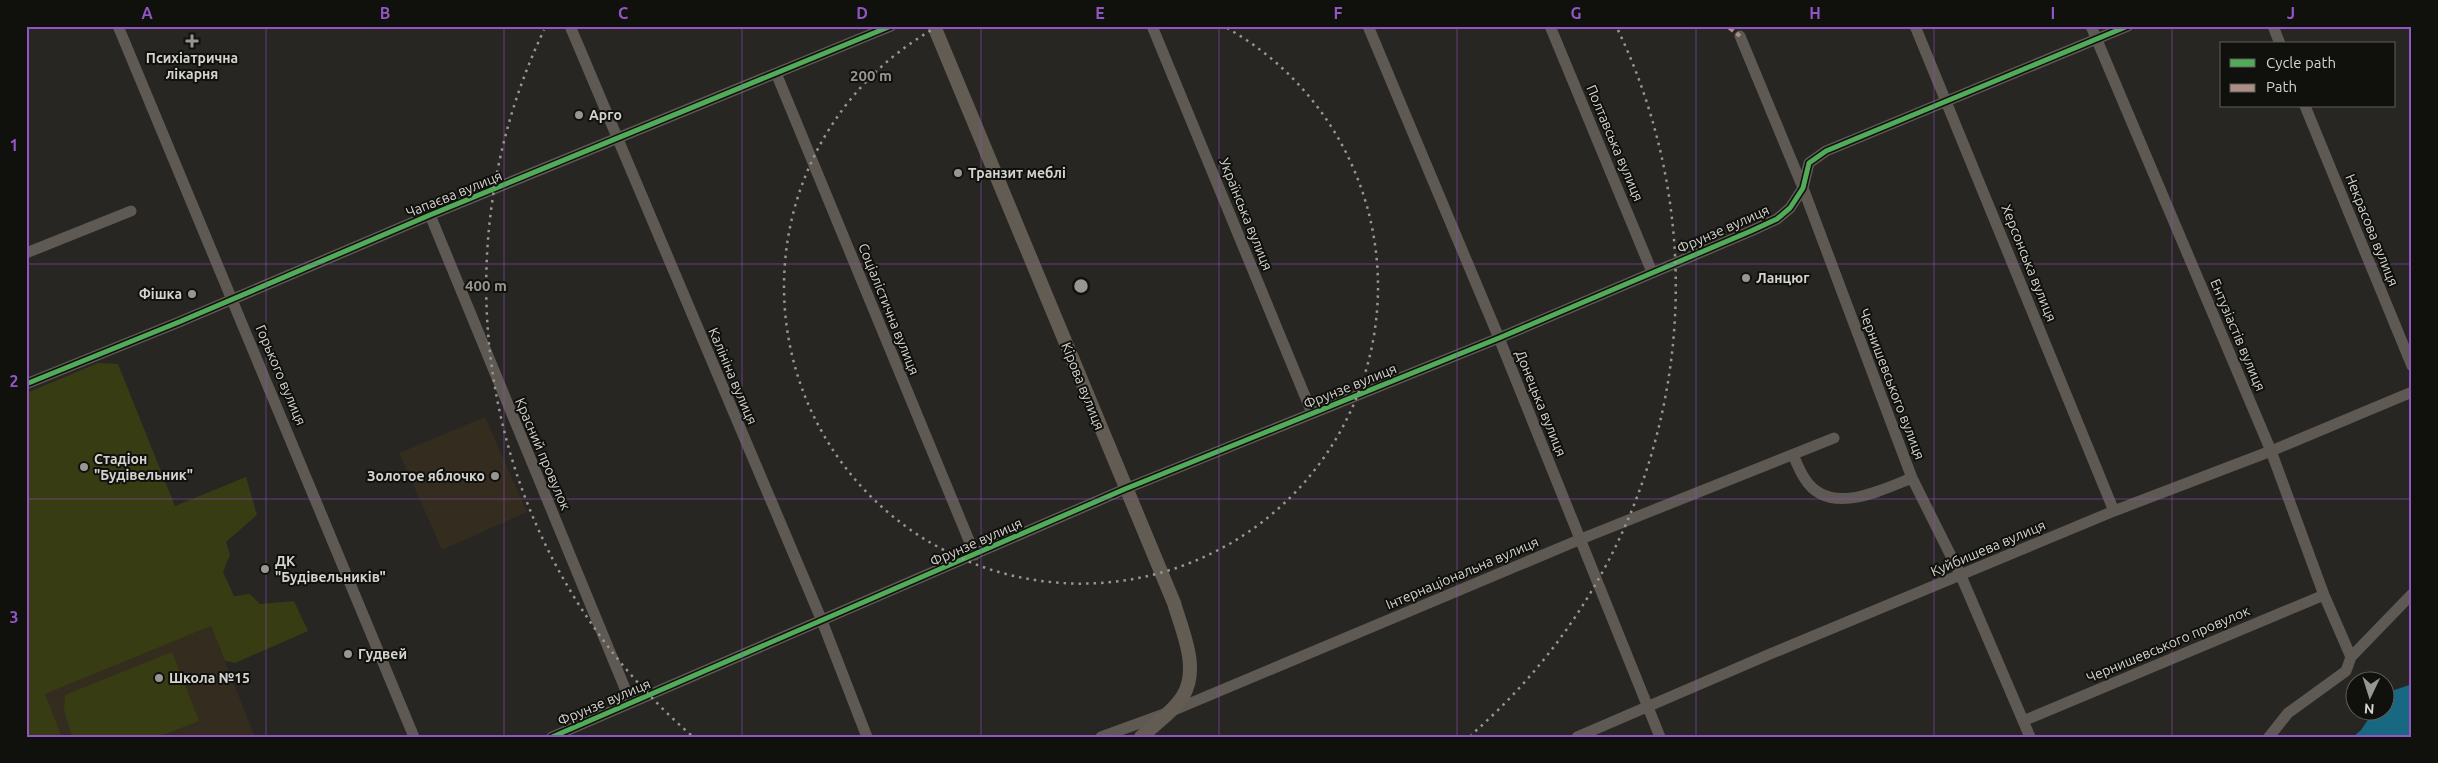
<svg xmlns="http://www.w3.org/2000/svg" width="2438" height="763" viewBox="0 0 2438 763" font-family="Ubuntu,sans-serif">
<style>
.education{fill:#342c1e}
.green{fill:#373c13}
.water{fill:#176880}
.lines{fill:none;stroke-linecap:round;stroke-linejoin:round}
.minor{stroke:#5f5954;stroke-width:11}
.major{stroke:#625c53;stroke-width:14}
.quiet{stroke:#ac8f84;stroke-width:4;stroke-dasharray:8 4;stroke-linecap:butt}
.cycleway-casing{stroke:#10100d;stroke-width:8}
.cycleway{stroke:#51ab58;stroke-width:5}
.grid{fill:none;stroke:#9156c3;stroke-width:1;stroke-opacity:0.55}
.ring{fill:none;stroke:#979693;stroke-width:2.5;stroke-dasharray:2.5 5}
.poi-dot{fill:#979693;stroke:#10100d;stroke-width:2}
.labels{text-anchor:middle;dominant-baseline:central;stroke-width:4;stroke-linejoin:round;paint-order:stroke}
.poi-label{font-size:14px;font-weight:bold;fill:#d4d3cf;stroke:#10100d;text-anchor:start}
.street-label{font-size:14px;fill:#d4d3cf;stroke:#10100d}
.centre{fill:#979693;stroke:#10100d;stroke-width:2.5}
.ring-label{font-size:15px;text-anchor:middle;font-weight:bold;fill:#979693;stroke:#10100d;stroke-width:4;stroke-linejoin:round;paint-order:stroke}
.neatline{fill:none;stroke:#9156c3;stroke-width:2}
.grid-label{font-size:16px;text-anchor:middle;font-weight:bold;fill:#9156c3}
</style>
<rect width="100%" height="100%" fill="#272623"/>
<path class="education" d="M485 417 527 512 442 550 399 453Z
M211 626 255 737H62L44 694Z"/>
<path class="green" d="M98 363 118 364 175 506 246 477 257 515 226 542 230 555 223 572 234 596 250 594 260 604 294 601 308 631 235 663 225 661 211 626 45 694 62 737H26V393Z
M172 652 199 721 158 737H72L64 710 65 695Z"/>
<path class="water" d="M2412 684V737H2353L2361 730 2374 711 2386 710V693Z"/>
<g class="lines">
<path class="minor" d="M118 26 414 737
M570 26 822 621 867 737
M1152 26 1312 413
M1368 26 1499 338 1660 737
M1550 26 1652 272
M1915 26 2114 511
M2091 26 2271 451 2324 595 2351 657
M2273 26 2280 44
M1740 36 1803 188 1912 478 1961 576 2030 737
M776 73 975 555
M2305 106 2412 366
M430 215 631 703
M26 253 131 211
M26 384 179 322 430 215 891 26
M1793 455C1797 463 1800 472 1805 479 1829 517 1881 490 1912 478
M2023 721 2324 595
M552 737 1125 489 1499 338 1751 231 1777 219 1790 208 1803 188 1809 163 1826 151 2128 26
M1101 737 1167 713 1581 539 1834 438
M1577 737 1770 654 2114 511 2271 451 2412 392
M2269 737 2288 713 2346 671 2351 657 2412 594"/>
<path class="major" d="M934 26 1174 603C1182 631 1200 668 1183 696 1173 712 1154 725 1141 737"/>
<path class="quiet" d="M1727 26 1740 36"/>
<defs>
<path id="cycleway" d="M26 384 179 322 430 215 891 26
M552 737 1125 489 1499 338 1751 231 1777 219 1790 208 1803 188 1809 163 1826 151 2128 26"/>
</defs>
<use href="#cycleway" class="cycleway-casing"/>
<use href="#cycleway" class="cycleway"/>
</g>
<path class="grid" d="M266 26V737M504 26V737M742 26V737M981 26V737M1219 26V737M1457 26V737M1696 26V737M1934 26V737M2172 26V737M26 264H2412M26 499H2412"/>
<g class="ring">
<path d="M1227 28A297 297 0 1 1 935 28"/>
<path d="M691 735A595 595 0 0 1 544 30M1618 30A595 595 0 0 1 1471 735"/>
</g>
<g class="poi-dot">
<path d="M189.5 33.5h5v5h5v5h-5v5h-5v-5h-5v-5h5z"/>
<circle cx="579" cy="115" r="5"/>
<circle cx="958" cy="173" r="5"/>
<circle cx="1746" cy="278" r="5"/>
<circle cx="192" cy="294" r="5"/>
<circle cx="84" cy="467" r="5"/>
<circle cx="495" cy="476" r="5"/>
<circle cx="265" cy="569" r="5"/>
<circle cx="348" cy="654" r="5"/>
<circle cx="159" cy="678" r="5"/>
</g>
<g class="labels">
<g class="poi-label">
<text x="192" y="58" text-anchor="middle">Психіатрична<tspan x="192" dy="16">лікарня</tspan></text>
<text x="589" y="115">Арго</text>
<text x="968" y="173">Транзит меблі</text>
<text x="1756" y="278">Ланцюг</text>
<text x="182" y="294" text-anchor="end">Фішка</text>
<text x="94" y="459">Стадіон<tspan x="94" dy="16">"Будівельник"</tspan></text>
<text x="485" y="476" text-anchor="end">Золотое яблочко</text>
<text x="275" y="561">ДК<tspan x="275" dy="16">"Будівельників"</tspan></text>
<text x="358" y="654">Гудвей</text>
<text x="169" y="678">Школа №15</text>
</g>
<g class="street-label">
<text transform="translate(1615 143) rotate(67)">Полтавська вулиця</text>
<text transform="translate(454 194) rotate(-22)">Чапаєва вулиця</text>
<text transform="translate(1246 214) rotate(68)">Українська вулиця</text>
<text transform="translate(1723 229) rotate(-24)">Фрунзе вулиця</text>
<text transform="translate(2372 230) rotate(68)">Некрасова вулиця</text>
<text transform="translate(2029 263) rotate(68)">Херсонська вулиця</text>
<text transform="translate(889 309) rotate(68)">Соціалістична вулиця</text>
<text transform="translate(2238 335) rotate(67)">Ентузіастів вулиця</text>
<text transform="translate(281 375) rotate(67)">Горького вулиця</text>
<text transform="translate(733 376) rotate(67)">Калініна вулиця</text>
<text transform="translate(1892 384) rotate(69)">Чернишевського вулиця</text>
<text transform="translate(1083 386) rotate(68)">Кірова вулиця</text>
<text transform="translate(1350 386) rotate(-22)">Фрунзе вулиця</text>
<text transform="translate(1541 403) rotate(68)">Донецька вулиця</text>
<text transform="translate(543 454) rotate(67)">Красний провулок</text>
<text transform="translate(976 542) rotate(-24)">Фрунзе вулиця</text>
<text transform="translate(1988 548) rotate(-23)">Куйбишева вулиця</text>
<text transform="translate(1462 573) rotate(-23)">Інтернаціональна вулиця</text>
<text transform="translate(2168 644) rotate(-23)">Чернишевського провулок</text>
<text transform="translate(604 702) rotate(-23)">Фрунзе вулиця</text>
</g>
</g>
<circle cx="1081" cy="286" r="8" class="centre"/>
<g class="ring-label">
<text x="871" y="81">200 m</text>
<text x="486" y="291">400 m</text>
</g>
<rect width="2438" height="763" fill="none" stroke="#10100d" stroke-width="55"/>
<rect x="2220" y="42" width="175" height="65" fill="#10100d" stroke="#5e5e5b"/>
<rect x="2230" y="59" width="25" height="8" fill="#51ab58" stroke="#5e5e5b"/>
<text x="2266" y="68" font-size="15" fill="#d4d3cf">Cycle path</text>
<rect x="2230" y="84" width="25" height="8" fill="#ac8f84" stroke="#5e5e5b"/>
<text x="2266" y="92" font-size="15" fill="#d4d3cf">Path</text>
<g transform="translate(2370 696) rotate(184)"><circle r="24" fill="#10100d" stroke="#5e5e5b"/>
<path d="M0-4L9 19L0 12L-9 19Z" fill="#979693"/>
<text y="-8" font-size="14" font-weight="bold" text-anchor="middle" fill="#d4d3cf">N</text>
</g>
<rect x="28" y="28" width="2382" height="708" class="neatline"/>
<g class="grid-label">
<text x="147" y="19">A</text>
<text x="385" y="19">B</text>
<text x="623" y="19">C</text>
<text x="862" y="19">D</text>
<text x="1100" y="19">E</text>
<text x="1338" y="19">F</text>
<text x="1576" y="19">G</text>
<text x="1815" y="19">H</text>
<text x="2053" y="19">I</text>
<text x="2291" y="19">J</text>
<text x="14" y="151">1</text>
<text x="14" y="387">2</text>
<text x="14" y="623">3</text>
</g>
</svg>
